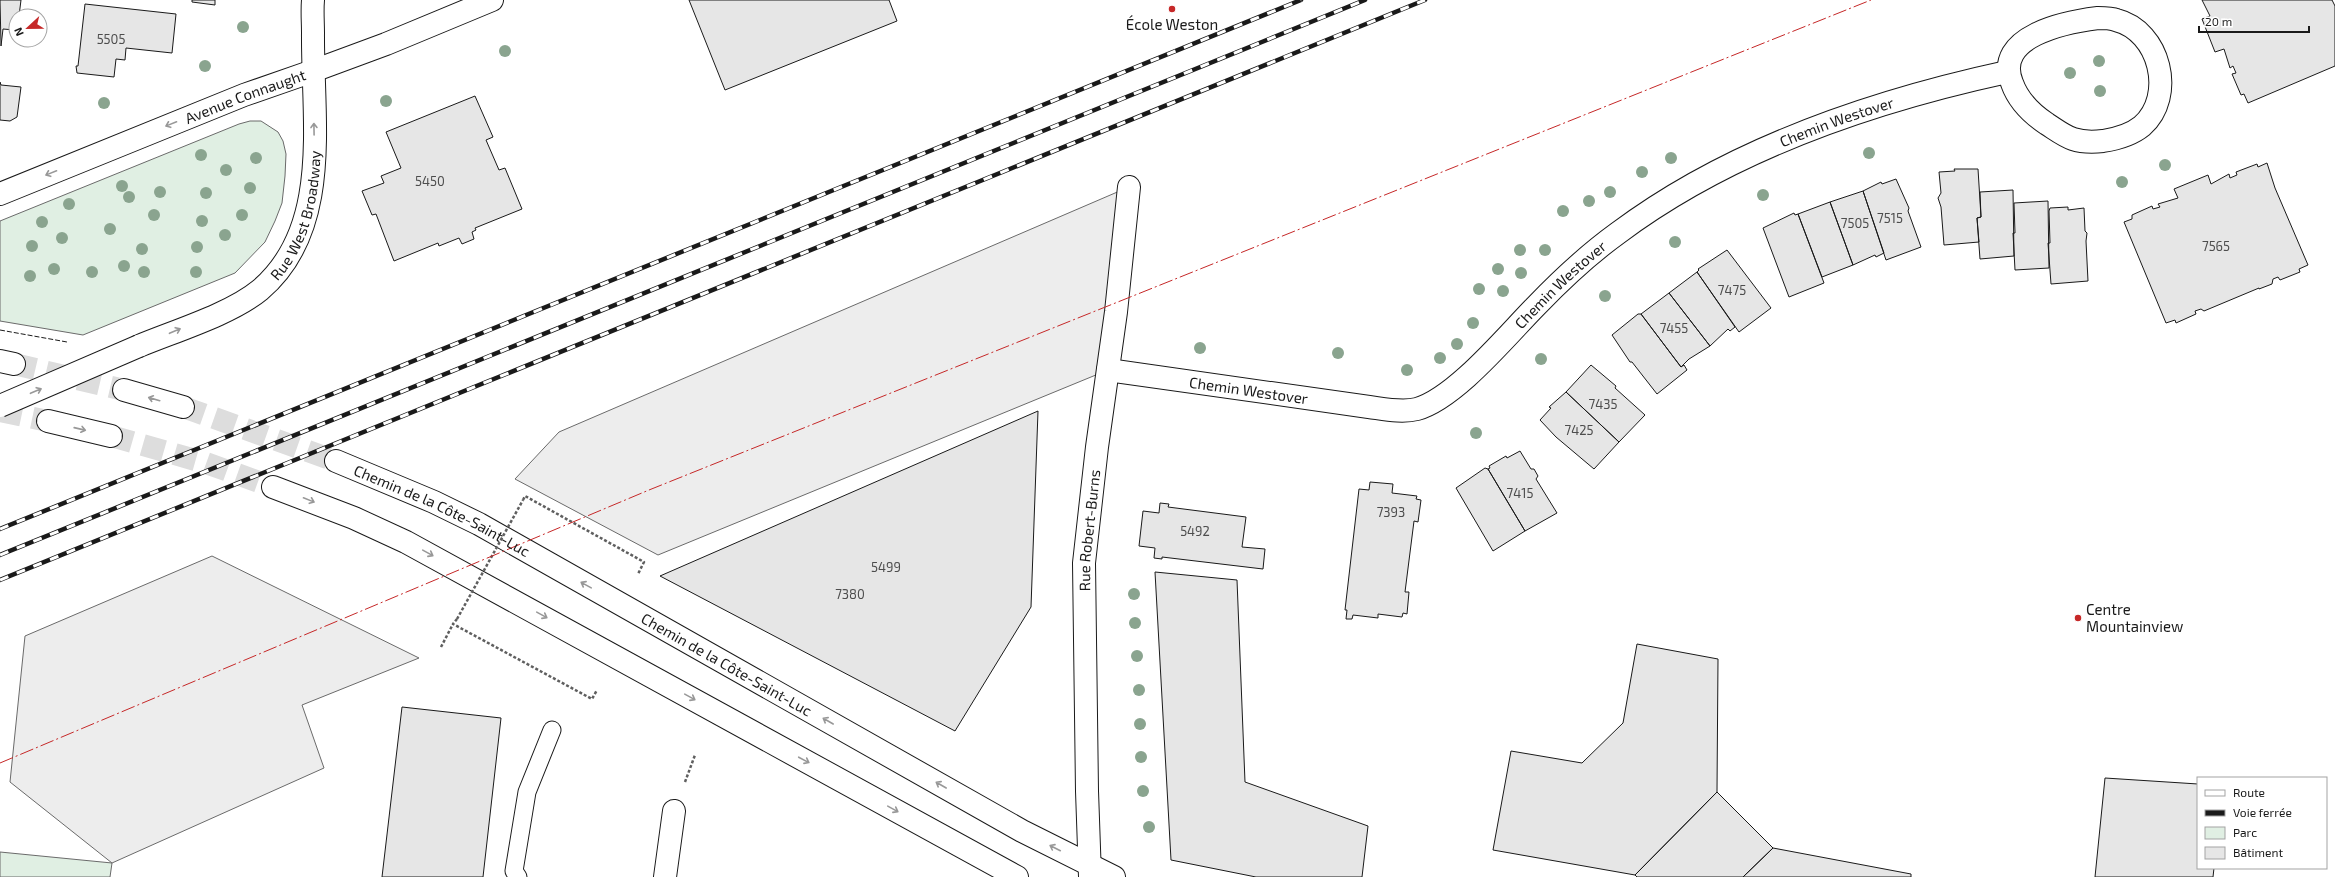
<svg xmlns="http://www.w3.org/2000/svg" width="2335" height="877" viewBox="0 0 2335 877" font-family="'Exo 2',sans-serif">
<style>
.green{fill:#e0efe3;stroke:#6a6a6a}
.parking{fill:#ededed;stroke:#6a6a6a}
.building{fill:#e6e6e6;stroke:#1a1a1a}
.lines{fill:none;stroke-linecap:round;stroke-linejoin:round}
.secondary-tunnel{stroke:#ddd;stroke-width:22;stroke-dasharray:22 11;stroke-linecap:butt}
.lane-casing{stroke:#1a1a1a;stroke-width:19}
.street-casing{stroke:#1a1a1a;stroke-width:24}
.secondary-casing{stroke:#1a1a1a;stroke-width:24}
.path{stroke:#5f5f5f;stroke-width:2.5;stroke-dasharray:3 2;stroke-linecap:butt}
.lane{stroke:#fff;stroke-width:17}
.street{stroke:#fff;stroke-width:22}
.secondary{stroke:#fff;stroke-width:22}
.rail-casing{stroke:#1a1a1a;stroke-width:4.5}
.rail{stroke:#fff;stroke-width:3;stroke-dasharray:9;stroke-linecap:butt}
.secondary-bridge-casing{stroke:#1a1a1a;stroke-width:24;stroke-linecap:butt}
.path-bridge{stroke:#5f5f5f;stroke-width:2.5;stroke-dasharray:3 2;stroke-linecap:butt}
.secondary-bridge{stroke:#fff;stroke-width:22}
.fence{stroke:#1a1a1a;stroke-width:1;stroke-dasharray:5 2;stroke-linecap:butt}
.power{stroke:#c62828;stroke-width:1;stroke-dasharray:14 3 2 3;stroke-linecap:butt}
.tree{fill:#8aa48f}
.oneway{stroke:#989898}
.poi-dot{fill:#c62828;stroke:#fff;stroke-width:1.5}
.labels{text-anchor:middle;dominant-baseline:central;stroke-width:3;stroke-linejoin:round;paint-order:stroke}
.number-label{font-size:13px;fill:#4d4d4d}
.poi-label{font-size:15px;fill:#1a1a1a;stroke:#fff}
.street-label{font-size:15px;fill:#1a1a1a;stroke:#fff}
</style>
<rect width="100%" height="100%" fill="#fff"/>
<path class="green" d="M250 121H261L278 132 283 141 286 154 285 176 282 203 275 221 265 242 235 273 83 335 0 321V221L239 124Z
M0 852 112 863 110 877H0Z"/>
<path class="parking" d="M1129 187 1108 370 658 555 515 479 559 432Z
M212 556 419 658 302 705 324 768 112 863 10 782 25 636Z"/>
<path class="building" d="M0 0H21L19 16H16L15 30 3 29 1 46Z
M192 0H215V5L192 2Z
M689 0H889L897 21 725 90Z
M2202 0H2332L2335 6V66L2248 103 2244 94 2241 95 2232 74 2236 73 2233 66 2230 68 2224 49 2215 52 2202 19 2210 16Z
M85 4 176 14 172 53 126 48 125 60 116 59 114 77 77 73 76 66H78Z
M0 82 1 85 21 87 17 117 10 121 0 120Z
M475 96 493 137 486 140 499 170 505 168 522 209 475 228 476 230 472 232 474 239 462 244 459 238 439 246 438 243 394 261 376 214 372 215 362 191 384 183 381 176 401 168 386 132Z
M2267 163 2275 188 2308 265 2299 269 2300 272 2280 280 2278 277 2273 279 2272 284 2259 289V288L2204 311 2201 309 2195 311 2196 314 2176 323 2175 320 2166 323 2124 222 2132 219V215L2152 206 2153 209 2160 207 2158 204 2178 198 2174 189 2208 175 2211 184 2229 174 2230 178 2237 175 2236 172 2257 164 2258 167Z
M1954 169H1978L1981 217 1977 218 1979 242 1944 245 1941 207 1938 198 1941 193 1939 172 1955 171Z
M1896 179 1909 208 1908 211 1921 247 1886 260 1863 191 1881 182 1882 184Z
M2013 190 2014 256 1980 259 1977 218 1981 217 1980 192Z
M1863 191 1884 253 1876 257 1875 255 1853 265 1830 202Z
M2048 201 2049 268 2015 270 2013 233H2015L2014 203Z
M1830 202 1853 265 1822 277 1798 214Z
M2068 207V210L2084 208 2085 231 2087 233 2086 241 2088 281 2051 284 2048 243H2050L2049 211 2050 208Z
M1794 213 1795 215 1798 214 1824 283 1789 297 1763 228Z
M1727 250 1771 308 1739 332 1697 272 1699 270 1698 269Z
M1697 272 1735 327 1730 331 1728 329 1710 346 1669 293Z
M1669 293 1710 346 1689 359 1681 367 1641 314Z
M1638 314H1641L1681 367 1684 365 1687 370 1657 394 1632 362H1630L1612 335Z
M1591 365 1616 386 1615 388 1645 415 1619 442 1566 392Z
M1566 392 1619 442 1594 469 1556 437 1540 420 1551 408 1549 407Z
M1038 411 1031 607 955 731 660 576Z
M1520 451 1531 469H1534L1538 476 1536 479 1557 513 1525 531 1488 469 1490 468 1489 466 1506 456 1507 458Z
M1485 468 1488 469 1525 531 1493 551 1456 488Z
M1370 482 1393 484 1392 493 1417 496 1416 499 1421 500 1418 522 1414 521 1405 592H1409L1407 614 1403 613 1402 617 1378 614V618L1353 615 1352 619H1346L1347 610H1345L1359 489 1369 490Z
M1160 503 1169 504 1168 507 1246 517 1242 547 1265 549 1263 569 1162 557V559L1154 558 1155 548 1139 546 1143 511 1159 513Z
M1155 572 1237 580 1245 782 1368 826 1362 877H1256L1171 860Z
M1637 644 1718 659 1717 792 1635 875 1493 850 1511 751 1582 763 1623 723Z
M402 707 501 718 483 877H382Z
M2105 778 2198 784V868H2214L2213 877H2095Z
M1717 792 1773 848 1743 877H1637L1635 875Z
M1773 848 1911 874V877H1743Z"/>
<g class="lines">
<path class="secondary-tunnel" d="M14 364 124 390
M183 407 336 461
M0 411 48 421
M111 436 206 463 273 487"/>
<defs>
<path id="lane" d="M518 877 514 871 527 792 552 730"/>
<g id="street">
<path d="M2098 18C2104 18 2111 18 2116 20 2160 31 2176 96 2142 126 2131 135 2116 139 2103 141 2094 142 2082 142 2073 139 2064 136 2055 129 2047 124 2032 114 2018 100 2012 83 1993 36 2066 22 2098 18Z"/>
<path d="M313 71 386 44 492 0"/>
<path id="s1" d="M1108 370 1369 407C1384 409 1402 413 1417 409 1456 398 1508 334 1537 305 1562 279 1589 254 1618 233 1729 150 1873 101 2007 72"/>
<path d="M665 877 674 811"/>
<path id="s2" d="M1090 877 1087 791 1084 563 1097 447 1116 312 1129 187"/>
</g>
<g id="secondary">
<path id="s3" d="M0 194 244 95 313 71"/>
<path id="s4" d="M139 346C175 331 231 314 260 290 333 228 312 119 313 33 313 22 312 11 313 0"/>
<path d="M0 361 14 364"/>
<path d="M124 390 183 407"/>
<path d="M48 421 111 436"/>
<path id="s5" d="M336 461 434 502 479 524 1022 831 1114 877"/>
<path d="M273 487 354 518 406 542 1017 877"/>
</g>
</defs>
<use href="#lane" class="lane-casing"/>
<use href="#street" class="street-casing"/>
<use href="#secondary" class="secondary-casing"/>
<path class="path" d="M523 500 525 496 644 562 638 574
M457 619 453 624 592 699 597 690
M441 647 453 624
M685 782 695 755"/>
<use href="#lane" class="lane"/>
<use href="#street" class="street"/>
<use href="#secondary" class="secondary"/>
<defs>
<path id="rail" d="M0 529 1301 0
M0 555 1365 0
M0 580 1425 0"/>
</defs>
<use href="#rail" class="rail-casing"/>
<use href="#rail" class="rail"/>
<defs>
<path id="secondary-bridge" d="M0 406 139 346"/>
</defs>
<use href="#secondary-bridge" class="secondary-bridge-casing"/>
<path class="path-bridge" d="M457 619 523 500"/>
<use href="#secondary-bridge" class="secondary-bridge"/>
<path class="fence" d="M0 330 67 342"/>
<path class="power" d="M0 763 649 490 1871 0"/>
</g>
<g class="tree">
<circle cx="243" cy="27" r="6"/>
<circle cx="505" cy="51" r="6"/>
<circle cx="2099" cy="61" r="6"/>
<circle cx="205" cy="66" r="6"/>
<circle cx="2070" cy="73" r="6"/>
<circle cx="2100" cy="91" r="6"/>
<circle cx="386" cy="101" r="6"/>
<circle cx="104" cy="103" r="6"/>
<circle cx="1869" cy="153" r="6"/>
<circle cx="201" cy="155" r="6"/>
<circle cx="256" cy="158" r="6"/>
<circle cx="1671" cy="158" r="6"/>
<circle cx="2165" cy="165" r="6"/>
<circle cx="226" cy="170" r="6"/>
<circle cx="1642" cy="172" r="6"/>
<circle cx="2122" cy="182" r="6"/>
<circle cx="122" cy="186" r="6"/>
<circle cx="250" cy="188" r="6"/>
<circle cx="160" cy="192" r="6"/>
<circle cx="1610" cy="192" r="6"/>
<circle cx="206" cy="193" r="6"/>
<circle cx="1763" cy="195" r="6"/>
<circle cx="129" cy="197" r="6"/>
<circle cx="1589" cy="201" r="6"/>
<circle cx="69" cy="204" r="6"/>
<circle cx="1563" cy="211" r="6"/>
<circle cx="154" cy="215" r="6"/>
<circle cx="242" cy="215" r="6"/>
<circle cx="202" cy="221" r="6"/>
<circle cx="42" cy="222" r="6"/>
<circle cx="110" cy="229" r="6"/>
<circle cx="225" cy="235" r="6"/>
<circle cx="62" cy="238" r="6"/>
<circle cx="1675" cy="242" r="6"/>
<circle cx="32" cy="246" r="6"/>
<circle cx="197" cy="247" r="6"/>
<circle cx="142" cy="249" r="6"/>
<circle cx="1520" cy="250" r="6"/>
<circle cx="1545" cy="250" r="6"/>
<circle cx="124" cy="266" r="6"/>
<circle cx="54" cy="269" r="6"/>
<circle cx="1498" cy="269" r="6"/>
<circle cx="92" cy="272" r="6"/>
<circle cx="144" cy="272" r="6"/>
<circle cx="196" cy="272" r="6"/>
<circle cx="1521" cy="273" r="6"/>
<circle cx="30" cy="276" r="6"/>
<circle cx="1479" cy="289" r="6"/>
<circle cx="1503" cy="291" r="6"/>
<circle cx="1605" cy="296" r="6"/>
<circle cx="1473" cy="323" r="6"/>
<circle cx="1457" cy="344" r="6"/>
<circle cx="1200" cy="348" r="6"/>
<circle cx="1338" cy="353" r="6"/>
<circle cx="1440" cy="358" r="6"/>
<circle cx="1541" cy="359" r="6"/>
<circle cx="1407" cy="370" r="6"/>
<circle cx="1476" cy="433" r="6"/>
<circle cx="1134" cy="594" r="6"/>
<circle cx="1135" cy="623" r="6"/>
<circle cx="1137" cy="656" r="6"/>
<circle cx="1139" cy="690" r="6"/>
<circle cx="1140" cy="724" r="6"/>
<circle cx="1141" cy="757" r="6"/>
<circle cx="1143" cy="791" r="6"/>
<circle cx="1149" cy="827" r="6"/>
</g>
<defs><path id="oneway-shaft" d="M-6 0H5M1.5-3L5.5 0L1.5 3" fill="none" stroke-width="1.6" stroke-linecap="round" stroke-linejoin="round"/></defs>
<g class="oneway">
<use href="#oneway-shaft" transform="translate(171 124) rotate(158)"/>
<use href="#oneway-shaft" transform="translate(314 129) rotate(-91)"/>
<use href="#oneway-shaft" transform="translate(51 173) rotate(158)"/>
<use href="#oneway-shaft" transform="translate(175 331) rotate(-23)"/>
<use href="#oneway-shaft" transform="translate(36 391) rotate(-23)"/>
<use href="#oneway-shaft" transform="translate(154 399) rotate(-164)"/>
<use href="#oneway-shaft" transform="translate(80 429) rotate(13)"/>
<use href="#oneway-shaft" transform="translate(309 500) rotate(22)"/>
<use href="#oneway-shaft" transform="translate(428 553) rotate(29)"/>
<use href="#oneway-shaft" transform="translate(586 585) rotate(-151)"/>
<use href="#oneway-shaft" transform="translate(542 615) rotate(29)"/>
<use href="#oneway-shaft" transform="translate(690 697) rotate(29)"/>
<use href="#oneway-shaft" transform="translate(828 721) rotate(-150)"/>
<use href="#oneway-shaft" transform="translate(804 760) rotate(28)"/>
<use href="#oneway-shaft" transform="translate(941 785) rotate(-150)"/>
<use href="#oneway-shaft" transform="translate(893 809) rotate(29)"/>
<use href="#oneway-shaft" transform="translate(1055 848) rotate(-153)"/>
</g>
<g class="poi-dot">
<circle cx="1172" cy="9" r="4"/>
<circle cx="2078" cy="618" r="4"/>
</g>
<g class="labels">
<g class="number-label">
<text x="111" y="39">5505</text>
<text x="430" y="181">5450</text>
<text x="1890" y="218">7515</text>
<text x="1855" y="223">7505</text>
<text x="2216" y="246">7565</text>
<text x="1732" y="290">7475</text>
<text x="1674" y="328">7455</text>
<text x="1603" y="404">7435</text>
<text x="1579" y="430">7425</text>
<text x="1520" y="493">7415</text>
<text x="1391" y="512">7393</text>
<text x="1195" y="531">5492</text>
<text x="886" y="567">5499</text>
<text x="850" y="594">7380</text>
</g>
<g class="poi-label">
<text x="1172" y="24">École Weston</text>
<text x="2086" y="609" text-anchor="start">Centre<tspan x="2086" dy="17">Mountainview</tspan></text>
</g>
<g class="street-label">
<text stroke="none"><textPath href="#s3" startOffset="264">Avenue Connaught</textPath></text>
<text stroke="none"><textPath href="#s1" startOffset="827">Chemin Westover</textPath></text>
<text stroke="none"><textPath href="#s4" startOffset="220">Rue West Broadway</textPath></text>
<text stroke="none"><textPath href="#s1" startOffset="503">Chemin Westover</textPath></text>
<text stroke="none"><textPath href="#s1" startOffset="142">Chemin Westover</textPath></text>
<text stroke="none"><textPath href="#s5" startOffset="117">Chemin de la Côte-Saint-Luc</textPath></text>
<text stroke="none"><textPath href="#s2" startOffset="347">Rue Robert-Burns</textPath></text>
<text stroke="none"><textPath href="#s5" startOffset="441">Chemin de la Côte-Saint-Luc</textPath></text>
</g>
</g>
<rect x="2197" y="777" width="130" height="92" fill="#ffffff" stroke="#a3a3a3"/>
<rect x="2205" y="790" width="20" height="6" fill="#ffffff" stroke="#a3a3a3"/>
<text x="2233" y="797" font-size="12" fill="#1a1a1a">Route</text>
<rect x="2205" y="810" width="20" height="6" fill="#1a1a1a" stroke="#a3a3a3"/>
<text x="2233" y="817" font-size="12" fill="#1a1a1a">Voie ferrée</text>
<rect x="2205" y="827" width="20" height="12" fill="#e0efe3" stroke="#a3a3a3"/>
<text x="2233" y="837" font-size="12" fill="#1a1a1a">Parc</text>
<rect x="2205" y="847" width="20" height="12" fill="#e6e6e6" stroke="#a3a3a3"/>
<text x="2233" y="857" font-size="12" fill="#1a1a1a">Bâtiment</text>
<g transform="translate(28 28) rotate(248)"><circle r="19" fill="#ffffff" stroke="#a3a3a3"/>
<path d="M0-3L7 15L0 10L-7 15Z" fill="#c62828"/>
<text y="-6" font-size="11" font-weight="bold" text-anchor="middle" fill="#1a1a1a">N</text>
</g>
<path d="M2199 26v6h110v-6" fill="none" stroke="#1a1a1a" stroke-width="2"/>
<text x="2205" y="26" font-size="12" fill="#1a1a1a" stroke="#ffffff" stroke-width="3" paint-order="stroke">20 m</text>
</svg>
